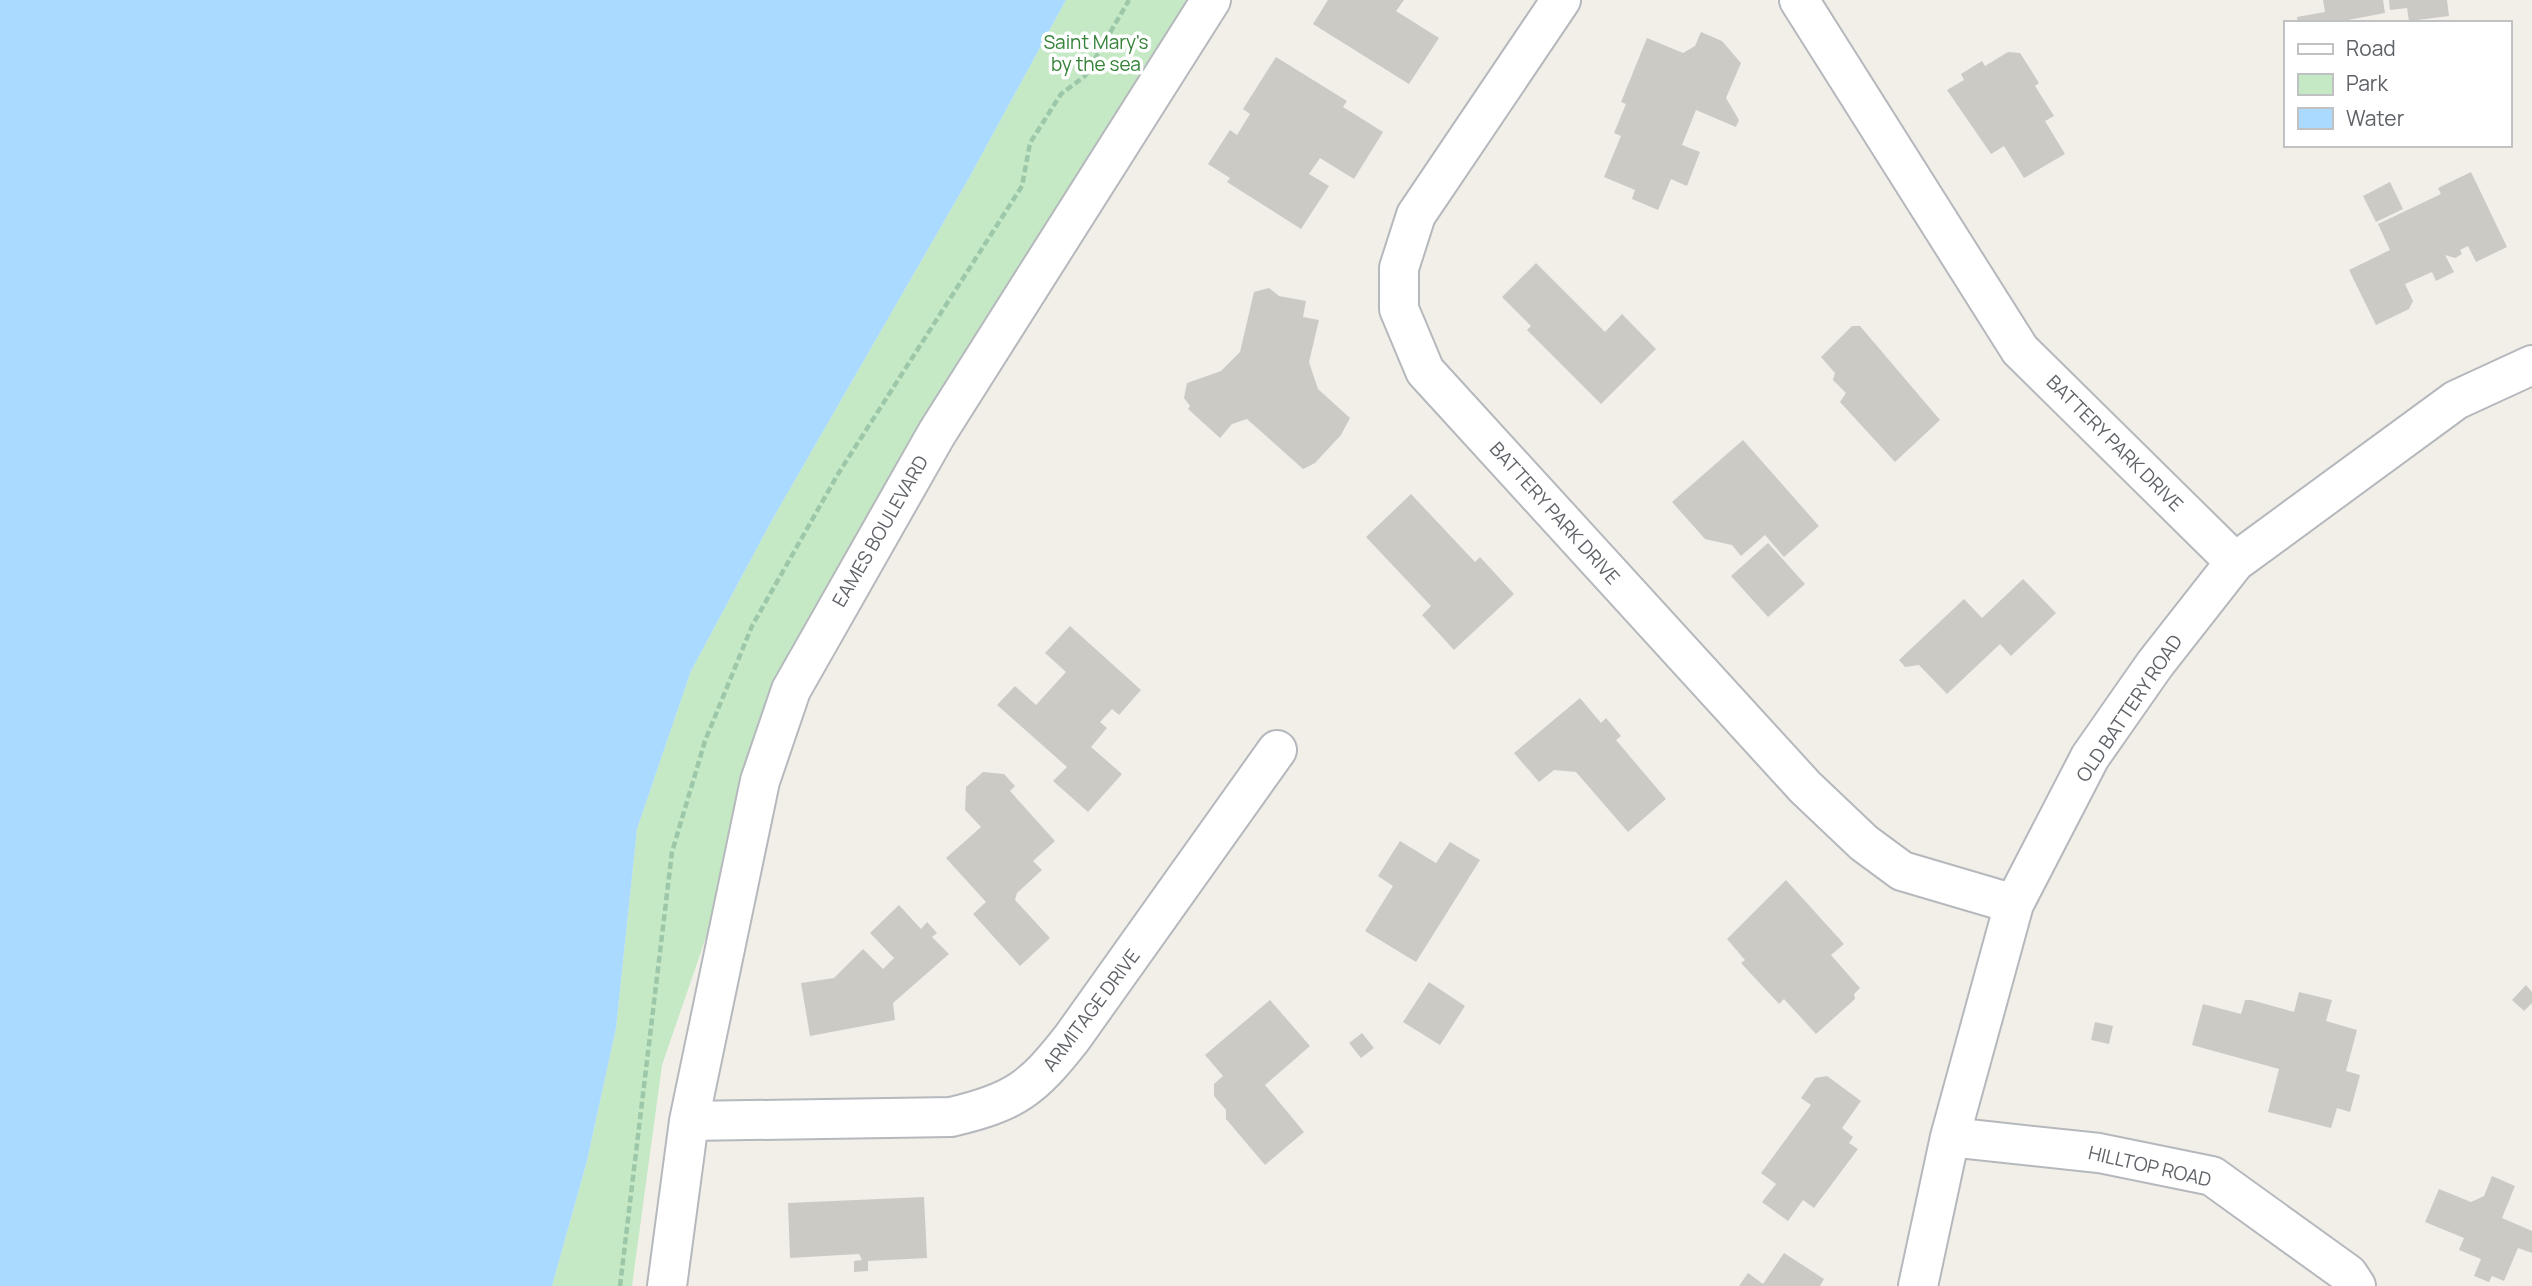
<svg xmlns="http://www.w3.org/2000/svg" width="2532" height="1286" viewBox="0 0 2532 1286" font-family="Manrope,sans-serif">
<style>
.green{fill:#c5e8c5}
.water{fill:#aadaff}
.building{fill:#cccac5}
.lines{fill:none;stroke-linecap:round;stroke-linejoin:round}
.minor-casing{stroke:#b5b8bc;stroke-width:42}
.path{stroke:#9cc7a9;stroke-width:4.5;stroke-dasharray:7 3.5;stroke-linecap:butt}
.minor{stroke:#fff;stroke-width:38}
.labels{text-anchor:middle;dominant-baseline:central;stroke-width:7;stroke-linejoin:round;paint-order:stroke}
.park-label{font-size:19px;fill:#348238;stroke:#fff}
.street-label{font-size:19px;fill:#5f6368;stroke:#fff}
</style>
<rect width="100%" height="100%" fill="#f1efe8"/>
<path class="green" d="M1066 0H1190L785 708 662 1065 632 1286H552L587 1161 616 1028 637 829 691 671 772 520 969 178Z"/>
<path class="water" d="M0 0H1066L969 178 772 520 691 671 637 829 616 1028 587 1161 552 1286H0Z"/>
<path class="building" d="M1328 0H1404L1396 11 1439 38 1409 84 1313 24Z
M2323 0H2383L2385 13 2332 23H2298L2297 17 2325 12Z
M2389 0H2447L2449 16 2409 21 2407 8 2390 10Z
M1701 32 1722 41 1741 63 1726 98 1739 120 1736 127 1696 110 1682 145 1700 152 1687 186 1671 179 1658 210 1632 199 1635 190 1604 177 1621 136 1614 133 1626 104 1621 102 1647 38 1683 53 1695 46Z
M2008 52 2020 53 2039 83 2035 86 2054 116 2045 121 2065 154 2024 178 2004 146 1991 154 1947 90 1964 80 1961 74 1982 61 1985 66Z
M1276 57 1347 101 1343 107 1383 132 1354 179 1320 158 1309 174 1329 186 1301 229 1227 182 1230 178 1208 164 1230 130 1237 135 1250 114 1243 109Z
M2471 172 2507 247 2476 262 2468 246 2460 250 2462 254 2455 258 2445 255 2454 272 2436 281 2432 272 2405 284 2413 301 2409 309 2376 325 2349 270 2390 250 2378 224 2441 194 2438 188Z
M2390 182 2403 209 2376 222 2363 196Z
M1536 263 1605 332 1622 314 1656 349 1601 404 1527 330 1531 326 1502 297Z
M1269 288 1279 296 1306 301 1303 317 1319 320 1309 362 1318 389 1350 418 1341 435 1315 463 1303 469 1247 419 1232 424 1220 438 1188 409 1190 406 1184 398 1187 383 1221 371 1240 352 1254 292Z
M1852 326H1860L1940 420 1895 462 1840 402 1846 393 1833 380 1835 373 1821 357Z
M1743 440 1819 526 1784 557 1765 535 1741 556 1732 545 1705 539 1672 502Z
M1411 494 1475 562 1480 557 1514 594 1454 650 1422 615 1431 606 1366 537Z
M1768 543 1805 584 1768 617 1731 576Z
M2023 579 2056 613 2011 656 2000 644 1947 694 1919 665 1905 667 1899 660 1964 599 1982 618Z
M1070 626 1141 690 1119 715 1112 709 1100 722 1107 728 1091 747 1122 774 1088 812 1053 781 1067 767 997 705 1015 686 1036 705 1066 672 1045 653Z
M1580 698 1601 723 1606 718 1621 736 1616 740 1666 799 1628 832 1576 772 1554 770 1539 782 1514 753Z
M983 772 1004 774 1015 786 1010 791 1055 841 1033 861 1042 870 1017 893 1015 900 1050 938 1020 966 973 914 986 902 946 858 981 827 965 810 966 787Z
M1400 841 1436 863 1450 842 1480 860 1416 962 1365 931 1393 886 1378 876Z
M1786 880 1844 944 1831 955 1860 988 1854 994 1855 999 1816 1034 1784 999 1779 1004 1741 963 1745 960 1727 939Z
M899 905 921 929 927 922 937 933 932 937 949 954 893 1003 895 1020 810 1036 801 983 834 978 863 949 883 969 894 958 870 933Z
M1429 982 1465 1006 1440 1045 1403 1022Z
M2526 985 2532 992V1003L2524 1011 2512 1000Z
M2299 992 2332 1000 2326 1021 2357 1030 2346 1071 2360 1075 2350 1112 2337 1108 2331 1128 2268 1112 2279 1069 2192 1045 2203 1004 2241 1014 2245 1000H2251L2294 1012Z
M1270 1000 1310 1046 1265 1085 1304 1132 1265 1165 1226 1119V1110L1214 1096V1084L1223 1076 1205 1055Z
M2095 1022 2113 1026 2109 1044 2091 1040Z
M1362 1033 1374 1048 1361 1058 1349 1043Z
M1827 1076 1861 1101 1842 1128 1853 1137 1849 1143 1858 1149 1814 1208 1803 1200 1788 1221 1762 1202 1776 1184 1761 1173 1811 1105 1801 1098 1815 1078Z
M2492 1176 2515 1186 2502 1218 2532 1231V1253L2518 1248 2504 1281 2492 1276 2489 1282 2474 1276 2481 1259 2459 1250 2464 1238 2425 1222 2439 1189 2471 1202 2484 1196Z
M924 1197 927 1258 868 1261V1271L854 1272V1261L862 1260 859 1254 790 1258 788 1203Z
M1784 1253 1824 1279 1820 1286H1739L1748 1273 1763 1284Z"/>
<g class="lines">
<defs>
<path id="minor" d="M1561 0 1416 215 1399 268V309L1425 371 1805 787 1864 843 1902 871 2014 904
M1799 0 2020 350 2235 562
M689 1121 951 1117C1015 1102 1032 1089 1072 1038L1277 750
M1950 1137 2099 1153 2212 1176 2348 1274 2356 1286
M667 1286 689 1121 760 781 791 690 937 433 1211 0
M1918 1286 1950 1137 2014 904 2090 757 2155 664 2235 562 2456 400 2532 365"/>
</defs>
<use href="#minor" class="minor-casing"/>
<path class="path" d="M620 1286 672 852 705 741 752 626 838 474 1022 186 1030 143 1061 94 1085 76 1129 0"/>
<use href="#minor" class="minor"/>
</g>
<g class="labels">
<g class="park-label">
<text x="1096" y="42">Saint Mary's<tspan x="1096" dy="22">by the sea</tspan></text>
</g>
<g class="street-label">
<text transform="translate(2115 443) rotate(45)">BATTERY PARK DRIVE</text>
<text transform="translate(1555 513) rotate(48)">BATTERY PARK DRIVE</text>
<text transform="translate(880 531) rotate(-60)">EAMES BOULEVARD</text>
<text transform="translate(2129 708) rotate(-56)">OLD BATTERY ROAD</text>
<text transform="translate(1091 1010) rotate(-53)">ARMITAGE DRIVE</text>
<text transform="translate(2150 1166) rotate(13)">HILLTOP ROAD</text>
</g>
</g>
<rect x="2284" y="21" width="228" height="126" fill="#ffffff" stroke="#bfc1c3" stroke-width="2"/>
<rect x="2298" y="44" width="35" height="10" fill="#ffffff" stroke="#bfc1c3" stroke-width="2"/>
<text x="2346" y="56" font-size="21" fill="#5f6368">Road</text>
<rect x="2298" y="74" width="35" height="21" fill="#c5e8c5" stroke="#bfc1c3" stroke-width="2"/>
<text x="2346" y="91" font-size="21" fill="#5f6368">Park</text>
<rect x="2298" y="108" width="35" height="21" fill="#aadaff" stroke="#bfc1c3" stroke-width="2"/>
<text x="2346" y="126" font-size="21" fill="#5f6368">Water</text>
</svg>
